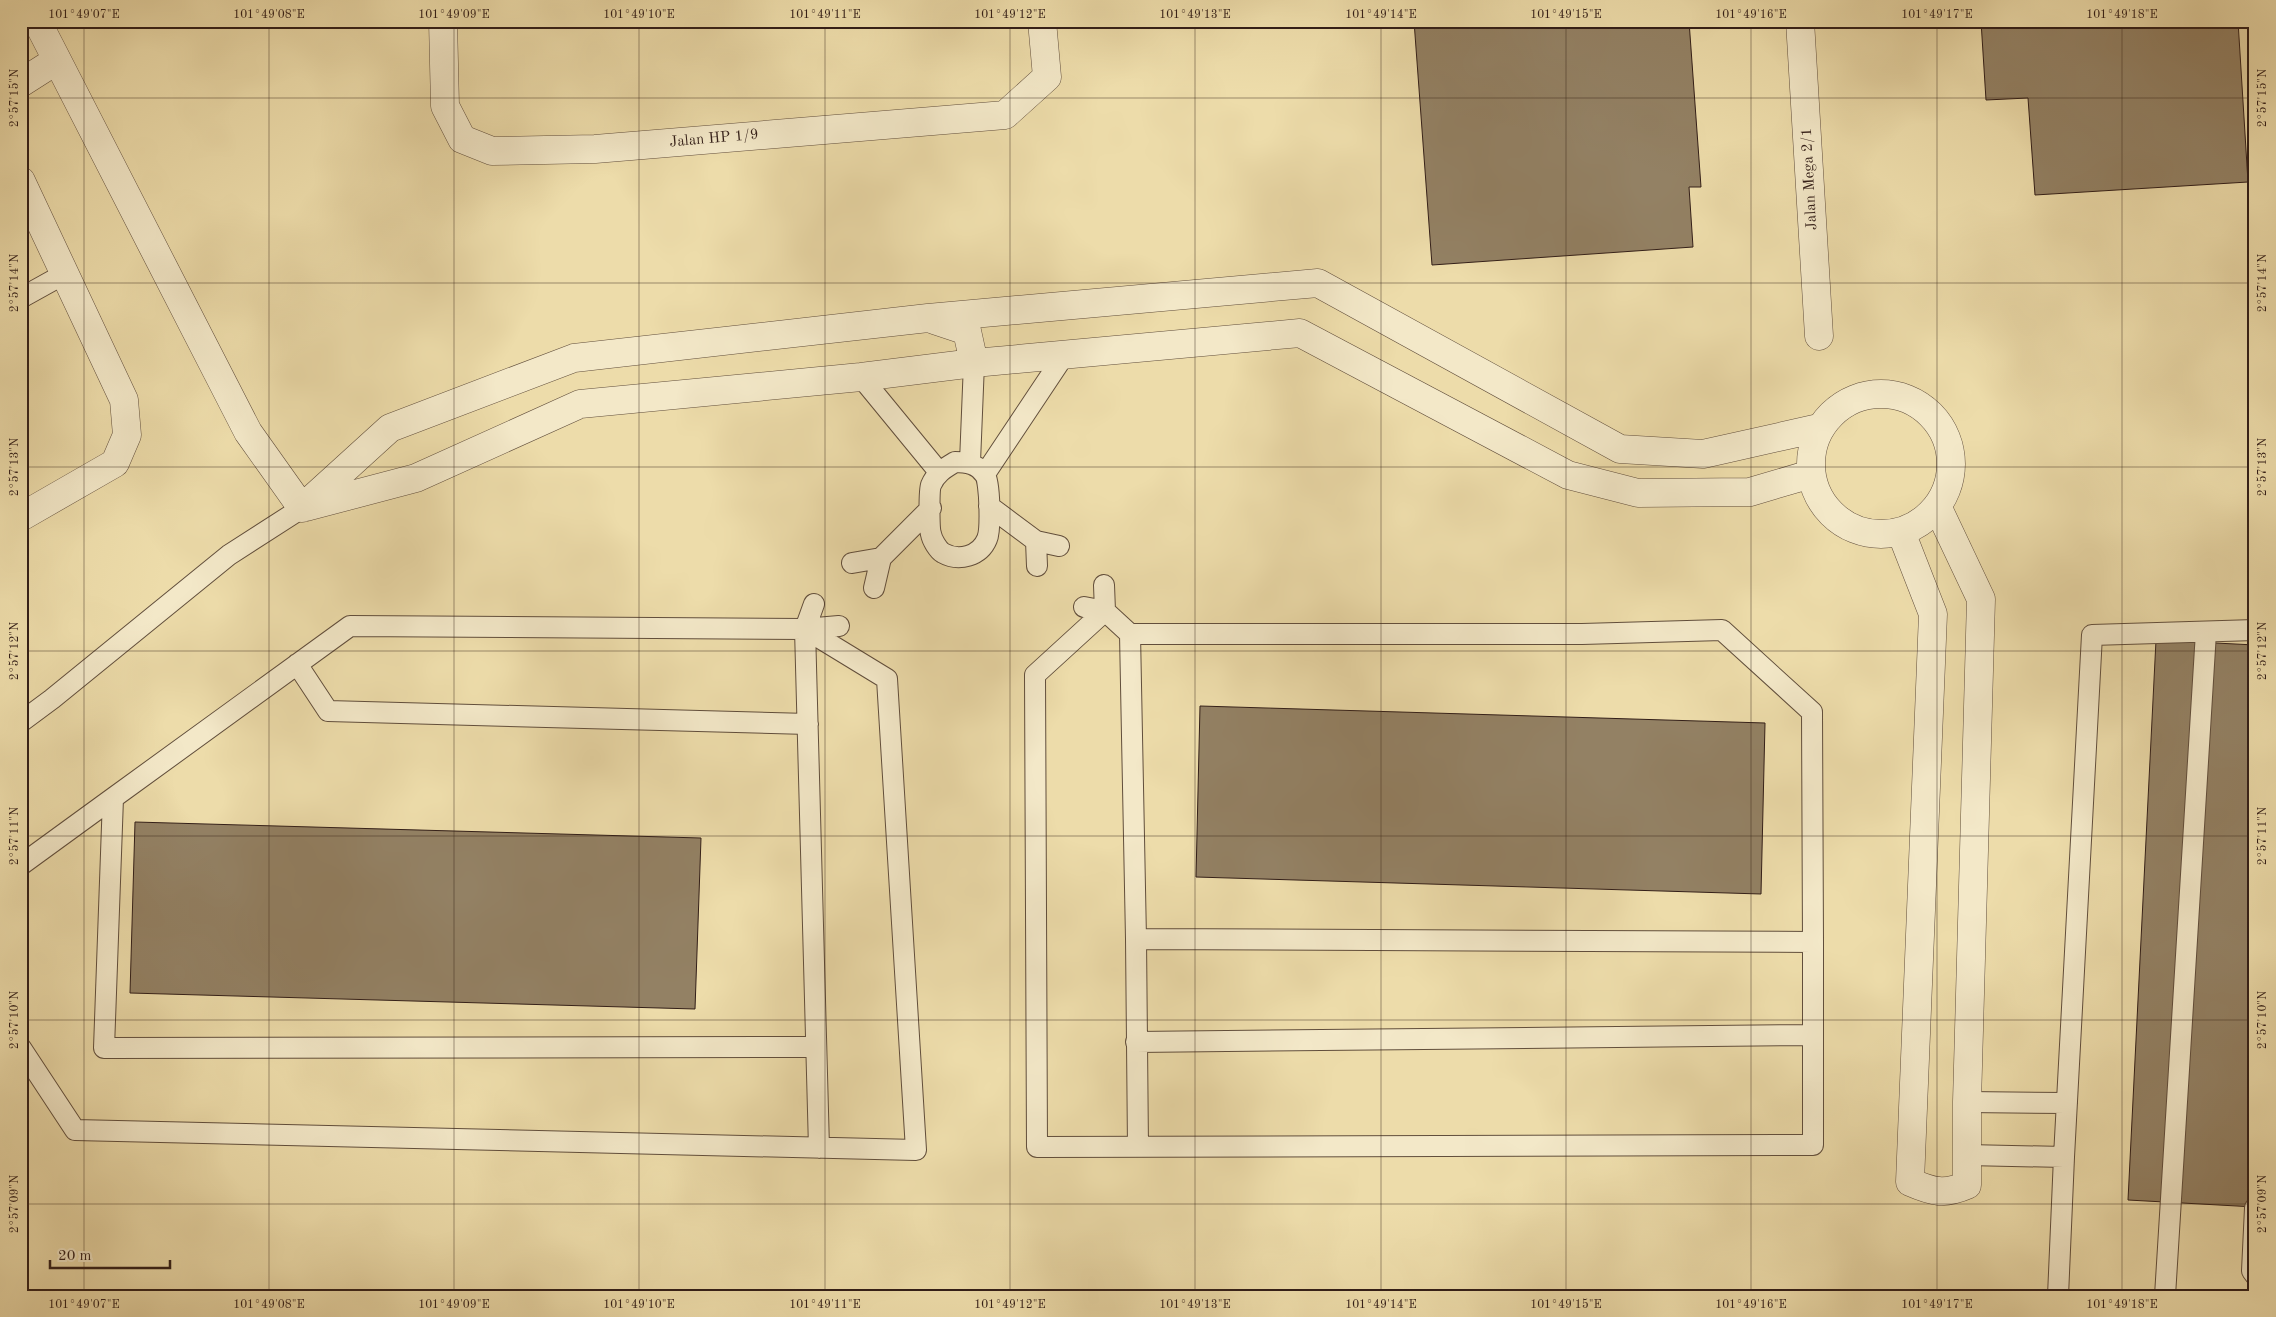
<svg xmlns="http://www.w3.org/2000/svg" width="2276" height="1317" viewBox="0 0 2276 1317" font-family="'Old Standard TT',serif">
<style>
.building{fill:#938164;stroke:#321e18}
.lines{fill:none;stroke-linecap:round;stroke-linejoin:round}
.lane-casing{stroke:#614e3c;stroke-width:22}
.street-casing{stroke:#614e3c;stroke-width:29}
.lane{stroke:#f3e8c8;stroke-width:20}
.street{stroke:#f3e8c8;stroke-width:28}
.ticks{fill:none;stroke:#321e18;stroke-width:1;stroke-opacity:0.45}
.labels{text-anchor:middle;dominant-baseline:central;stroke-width:4;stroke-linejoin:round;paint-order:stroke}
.street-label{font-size:15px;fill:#321e18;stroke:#f3e8c8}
.neatline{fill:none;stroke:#321e18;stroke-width:2}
.ticks-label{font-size:12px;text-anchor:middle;fill:#321e18}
</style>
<rect width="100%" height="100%" fill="#eddcaa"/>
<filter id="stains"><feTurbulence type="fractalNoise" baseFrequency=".004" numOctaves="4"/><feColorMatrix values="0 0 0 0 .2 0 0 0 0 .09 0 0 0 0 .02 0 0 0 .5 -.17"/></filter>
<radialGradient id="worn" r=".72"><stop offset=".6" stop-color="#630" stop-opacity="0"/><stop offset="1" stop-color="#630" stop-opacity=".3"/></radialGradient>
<path class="building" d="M1414 21H1689L1701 187H1689L1693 247 1432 265Z
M1981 21H2238L2248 182 2035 195 2028 98 1986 100Z
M2156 640 2255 645V1207L2128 1200Z
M1200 706 1765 723 1761 894 1196 877Z
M135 822 701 838 695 1009 130 993Z"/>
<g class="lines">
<defs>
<path id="lane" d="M21 298 66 273
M861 377 939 472
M955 462C967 462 978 464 985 475 990 482 991 530 987 539 980 556 959 562 943 553 938 550 932 540 931 534 929 528 929 490 931 485 936 473 945 468 955 462Z
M970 462 974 363
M985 474 1065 354
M989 506 1036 541 1059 546
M1036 541 1037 566
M852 563 881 558
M1104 585 1105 611 1035 675 1037 1147 1813 1145V942
M874 588 881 558 931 508
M814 604 805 629 819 1148
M1084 607 1105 611 1130 634H1582L1722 630 1812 712 1813 942 1136 939 1130 634
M297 664 328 711 808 724
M21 722 52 699 229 555 302 508
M21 865 113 798
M1136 939 1138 1147
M1136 1042 1813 1035
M816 1047 104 1048 113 798 350 626 805 629 839 626
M21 1048 75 1130 916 1150 887 679 805 629
M1967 1102 2067 1103
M1967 1155 2064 1157
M2255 1208 2252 1271 2255 1275
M2058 1296 2064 1157 2092 635 2255 630
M2165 1296 2206 632"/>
<path id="street" d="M37 21 248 432 302 508
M443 21 445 106 462 139 492 151 595 149 1005 115 1047 77 1042 21
M1800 21 1819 336
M21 83 57 60
M21 181 124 400 127 435 115 463 21 517
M934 320 967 331 974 363
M1811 464a70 70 0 1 1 140 0a70 70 0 1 1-140 0Z
M306 507 416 478 580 404 861 377 974 363 1300 333 1568 475 1638 493 1750 492 1811 474
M302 508 390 428 574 358 928 318 1318 283 1620 449 1703 454 1819 428
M1901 532 1933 614 1910 1182C1933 1192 1944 1195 1967 1185V1102L1981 599 1937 506"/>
</defs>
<use href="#lane" class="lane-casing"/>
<use href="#street" class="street-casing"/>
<use href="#lane" class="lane"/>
<use href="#street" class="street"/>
</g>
<path class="ticks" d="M84 21V1296M269 21V1296M454 21V1296M639 21V1296M825 21V1296M1010 21V1296M1195 21V1296M1381 21V1296M1566 21V1296M1751 21V1296M1937 21V1296M2122 21V1296M21 98H2255M21 283H2255M21 467H2255M21 651H2255M21 836H2255M21 1020H2255M21 1204H2255"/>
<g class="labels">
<g class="street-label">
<text transform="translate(714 139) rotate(-5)">Jalan HP 1/9</text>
<text transform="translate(1810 179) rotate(-93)">Jalan Mega 2/1</text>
</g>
</g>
<rect width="2276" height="1317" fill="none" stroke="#eddcaa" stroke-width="55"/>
<path d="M50 1260v8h120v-8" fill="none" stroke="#321e18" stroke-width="2.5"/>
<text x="58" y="1260" font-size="15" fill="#321e18" stroke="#f3e8c8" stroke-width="4" paint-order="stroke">20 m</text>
<rect x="28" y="28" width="2220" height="1262" class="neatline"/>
<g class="ticks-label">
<text x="84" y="18">101°49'07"E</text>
<text x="269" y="18">101°49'08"E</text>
<text x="454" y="18">101°49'09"E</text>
<text x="639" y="18">101°49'10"E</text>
<text x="825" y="18">101°49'11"E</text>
<text x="1010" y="18">101°49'12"E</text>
<text x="1195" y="18">101°49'13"E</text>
<text x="1381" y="18">101°49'14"E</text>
<text x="1566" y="18">101°49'15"E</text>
<text x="1751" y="18">101°49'16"E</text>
<text x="1937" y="18">101°49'17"E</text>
<text x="2122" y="18">101°49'18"E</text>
<text transform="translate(14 98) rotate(-90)" y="4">2°57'15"N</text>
<text transform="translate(2262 98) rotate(-90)" y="4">2°57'15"N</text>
<text transform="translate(14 283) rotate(-90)" y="4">2°57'14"N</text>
<text transform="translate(2262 283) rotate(-90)" y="4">2°57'14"N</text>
<text transform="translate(14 467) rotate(-90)" y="4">2°57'13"N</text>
<text transform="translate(2262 467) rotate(-90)" y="4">2°57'13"N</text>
<text transform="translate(14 651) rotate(-90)" y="4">2°57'12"N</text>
<text transform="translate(2262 651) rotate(-90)" y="4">2°57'12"N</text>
<text transform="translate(14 836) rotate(-90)" y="4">2°57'11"N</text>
<text transform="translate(2262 836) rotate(-90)" y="4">2°57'11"N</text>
<text transform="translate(14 1020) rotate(-90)" y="4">2°57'10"N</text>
<text transform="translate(2262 1020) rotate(-90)" y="4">2°57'10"N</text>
<text transform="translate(14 1204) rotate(-90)" y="4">2°57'09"N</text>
<text transform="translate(2262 1204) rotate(-90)" y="4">2°57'09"N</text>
<text x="84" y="1308">101°49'07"E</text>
<text x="269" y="1308">101°49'08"E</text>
<text x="454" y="1308">101°49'09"E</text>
<text x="639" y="1308">101°49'10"E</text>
<text x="825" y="1308">101°49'11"E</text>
<text x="1010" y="1308">101°49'12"E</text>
<text x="1195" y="1308">101°49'13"E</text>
<text x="1381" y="1308">101°49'14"E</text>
<text x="1566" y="1308">101°49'15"E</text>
<text x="1751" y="1308">101°49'16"E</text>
<text x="1937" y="1308">101°49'17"E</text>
<text x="2122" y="1308">101°49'18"E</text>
</g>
<rect width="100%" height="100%" filter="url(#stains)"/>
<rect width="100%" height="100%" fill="url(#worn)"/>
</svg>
